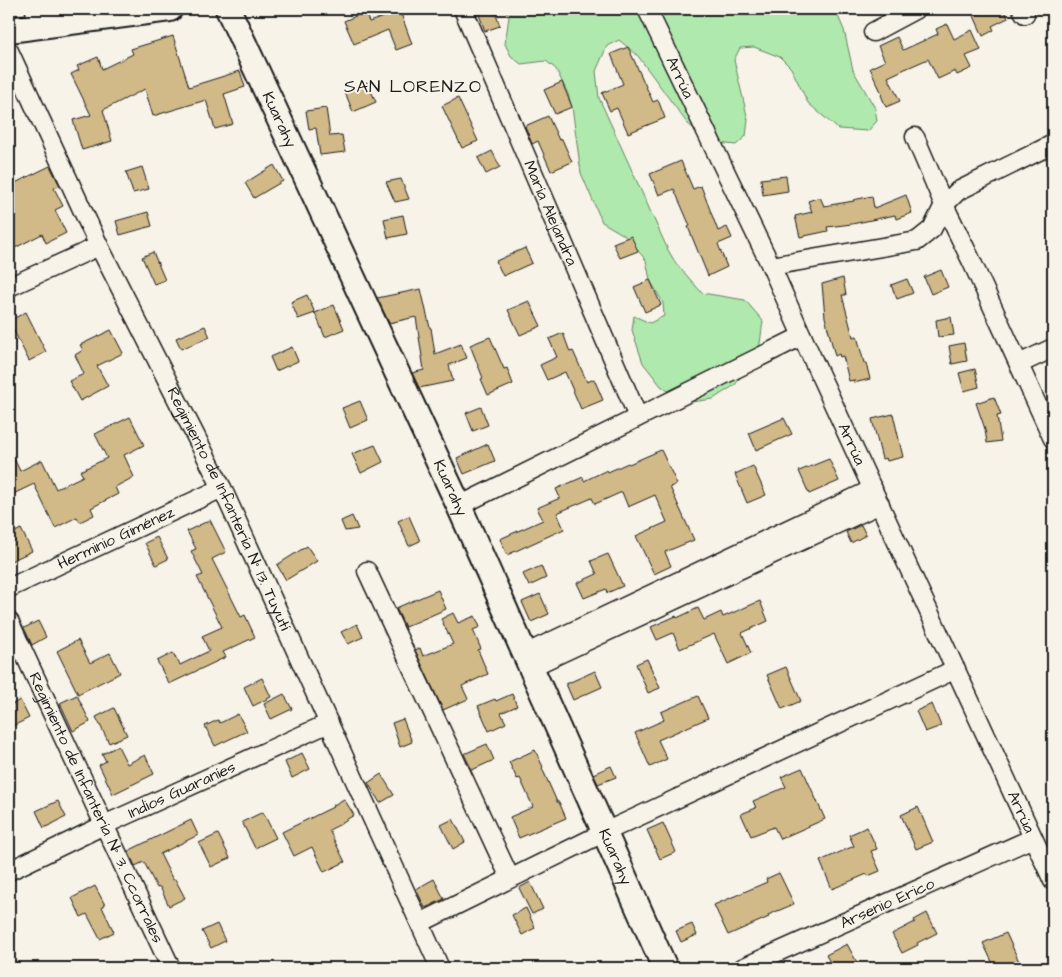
<svg xmlns="http://www.w3.org/2000/svg" width="1062" height="977" viewBox="0 0 1062 977" font-family="'Architects Daughter',sans-serif">
<style>
.green{fill:#afe9ad;stroke:#668264}
.building{fill:#d1b988;stroke:#1c1c1c}
.lines{fill:none;stroke-linecap:round;stroke-linejoin:round}
.street-casing{stroke:#1c1c1c;stroke-width:21}
.secondary-casing{stroke:#1c1c1c;stroke-width:28}
.street{stroke:#f7f3e8;stroke-width:18}
.secondary{stroke:#f7f3e8;stroke-width:24}
.labels{text-anchor:middle;dominant-baseline:central;stroke-width:4;stroke-linejoin:round;paint-order:stroke}
.street-label{font-size:16px;fill:#1c1c1c;stroke:#f7f3e8}
.neighbourhood-label{font-size:18px;letter-spacing:1px;fill:#1c1c1c;stroke:#f7f3e8}
</style>
<rect width="100%" height="100%" fill="#f7f3e8"/>
<filter id="ink" filterUnits="userSpaceOnUse"><feTurbulence type="fractalNoise" baseFrequency=".02" numOctaves="2"/><feDisplacementMap in="SourceGraphic" scale="10" xChannelSelector="R" yChannelSelector="G"/><feConvolveMatrix kernelMatrix="1 2 1 2 8 2 1 2 1" color-interpolation-filters="sRGB"/></filter>
<g filter="url(#ink)">
<path class="green" d="M505 9H835L844 30 853 70 875 108 877 121 868 131 838 129 808 103 791 68 780 57 754 47 740 48 734 60 748 120 746 136 736 145 709 142 687 123 638 56 619 40 607 46 596 71 599 98 668 250 675 262 702 293 745 300 763 321 759 351 735 385 713 399 684 403 661 386 643 363 632 330 634 316 650 323 664 316 663 303 650 280 646 260 624 235 602 222 581 173 572 107 568 94 556 69 546 61 521 64 511 56 505 44 509 17Z"/>
<path class="building" d="M477 9H494L500 26 485 31Z
M990 9H1004L1008 18 992 26 994 30 983 36 974 16Z
M400 11 412 44 396 50 388 30 354 44 344 21 365 12 369 22Z
M947 24 954 39 972 30 981 50 966 56 972 68 957 75 955 71 938 79 928 59 905 69 888 77 900 101 886 107 881 95 882 94 870 68 885 61 878 46 897 37 903 50 938 34 936 29Z
M173 36 189 87 240 71 245 87 224 94 233 124 215 129 206 100 153 116 145 89 103 110 112 141 82 150 73 120 91 115 71 74 79 70 77 66 98 57 102 69 133 54 131 49Z
M628 47 653 102 658 100 665 118 628 133 617 108 610 111 602 93 623 84 611 54Z
M367 82 376 102 353 112 345 92Z
M562 82 572 107 555 114 544 90Z
M458 98 478 141 462 148 442 106Z
M326 108 330 136 342 135 345 152 320 155 316 128 309 129 306 111Z
M548 116 559 140 562 139 572 162 551 171 538 141 532 144 525 126Z
M492 151 500 167 486 174 478 158Z
M681 161 693 189 701 186 718 231 727 227 732 238 718 244 727 267 708 276 688 227 690 226 674 189 659 195 650 174Z
M274 165 283 181 254 198 245 183Z
M50 166 60 186 54 188 63 206 55 210 66 233 46 243 42 234 9 251V186Z
M142 167 149 189 133 193 126 172Z
M786 176 788 191 763 195 761 179Z
M401 179 409 199 395 202 386 182Z
M906 195 912 213 896 219 895 215 852 224 827 227 828 231 800 237 795 216 812 212 808 201 820 197 824 206 854 201 853 200 872 196 874 208Z
M148 212 152 226 120 235 116 221Z
M403 215 407 234 388 238 384 219Z
M631 236 638 251 620 258 613 243Z
M525 248 532 263 503 276 496 261Z
M153 252 165 280 154 284 142 257Z
M941 270 948 287 931 294 924 277Z
M843 278 846 295H842L853 337 857 336 864 363H866L870 379 854 383V380L849 381 843 356 840 357 839 354 835 356 825 317 822 284Z
M907 279 913 293 897 299 891 285Z
M650 280 661 305 645 312 634 287Z
M421 289 430 328H431L435 354 461 344 467 358 449 365 453 381 419 388 412 373 424 370 416 317 389 323 377 298Z
M307 295 315 313 298 319 291 302Z
M529 301 541 326 520 335 508 310Z
M334 305 344 329 325 337 315 313Z
M26 312 46 352 29 361 9 321Z
M951 317 954 335 938 337 936 320Z
M205 326 210 337 181 349 176 338Z
M111 330 123 353 97 366 108 386 80 401 69 381 84 374 75 355 83 350 80 345Z
M563 333 570 352 573 351 587 382 594 379 603 400 581 409 565 372 547 380 540 365 557 357 549 339Z
M490 337 504 369 507 368 513 384 488 395 481 379 483 378 470 345Z
M964 343 967 361 952 364 949 346Z
M292 347 298 361 276 371 270 357Z
M975 369 979 387 964 391 959 373Z
M994 397 1001 415 997 416 1001 441 987 443 985 429 976 403Z
M360 401 368 420 350 428 342 408Z
M481 407 488 425 473 431 466 413Z
M893 414 903 457 887 461 886 458 882 459 872 419Z
M130 417 144 445 124 455 134 477 115 487 118 494 91 508 94 515 80 522 77 517 55 528 34 484 9 496V448L20 471 42 460 56 489 83 476 80 471 107 458 95 434Z
M784 418 792 434 756 450 749 433Z
M488 444 495 461 464 474 457 458Z
M375 445 383 462 361 473 352 454Z
M661 450 677 484 670 487 694 540 665 552 671 566 654 574 636 536 667 522 655 495 628 507 622 492 595 504 592 498 557 513 564 529 507 555 500 539 543 520 537 508 560 498 556 489 583 477 584 481 607 470 608 472 628 463 629 464Z
M829 459 839 481 809 494 799 471Z
M753 466 766 495 747 503 735 474Z
M352 516 358 529 345 531 341 521Z
M409 516 420 541 409 546 398 521Z
M210 520 226 552 212 559 241 617 245 615 255 637 223 652 226 657 169 684 157 661 173 653 180 665 209 651 202 636 222 627 197 577 203 575 191 551 196 549 187 531Z
M861 525 866 535 851 543 846 532Z
M21 529 32 551 9 562V535Z
M157 537 168 559 156 565 145 543Z
M307 546 317 561 286 580 277 565Z
M608 554 623 586 607 593 606 589 584 598 577 583 597 574 591 561Z
M541 566 546 578 529 586 523 574Z
M438 590 446 609 405 627 396 608Z
M540 594 549 614 531 622 522 602Z
M760 601 768 621 742 633 751 653 728 664 714 634 680 649 673 633 657 640 651 627 676 616 677 618 698 608 704 620 721 612 723 617Z
M453 613 458 623 475 616 480 627 473 630 481 649 478 650 488 674 462 686 468 699 443 710 415 650 420 648 423 656 453 644 441 619Z
M38 621 46 637 32 645 24 628Z
M357 624 363 637 348 644 341 632Z
M78 640 90 663 110 653 120 673 78 694 57 651Z
M647 659 660 688 648 693 636 664Z
M786 667 801 701 782 709 767 675Z
M595 671 602 687 573 700 566 684Z
M262 678 271 697 253 706 244 687Z
M284 694 292 709 271 719 264 704Z
M512 694 517 706 501 713 506 723 489 731 478 706 495 699 496 701Z
M77 695 90 722 73 731 60 703Z
M698 696 708 718 658 740 667 759 650 767 635 733 664 720 661 712Z
M20 700 29 718 9 728V706Z
M932 704 941 726 925 732 916 711Z
M114 708 127 735 109 743 96 717Z
M238 714 247 731 215 746 205 726 218 720 220 723Z
M403 719 412 742 400 747 392 723Z
M487 744 494 760 472 770 464 754Z
M118 746 127 764 145 755 154 774 113 794 99 765 106 761 102 754Z
M535 750 543 767 542 768 557 802H559L566 818 519 838 510 817 533 807 520 778 517 779 509 762Z
M302 753 310 769 292 778 285 762Z
M611 766 616 777 598 784 593 774Z
M802 768 825 819 780 839 774 827 751 836 741 814 756 808 753 801 786 787 781 777Z
M381 774 394 795 380 803 368 783Z
M344 799 354 815 341 823V824L329 830 345 862 324 872 312 847 294 856 282 832 333 807 332 806Z
M58 801 66 817 44 828 36 811Z
M918 807 933 842 916 849 901 815Z
M263 812 276 838 255 848 242 822Z
M453 819 465 842 453 849 441 825Z
M191 820 198 835 160 854 173 880 175 879 185 898 169 906 160 887 157 888 144 862 135 866 128 851Z
M663 823 676 852 660 859 647 830Z
M867 827 877 849 871 851 880 871 868 876 867 874 832 889 820 861 854 846 849 835Z
M218 834 230 858 211 867 199 843Z
M779 873 794 904 768 915 769 917 728 935 714 905 767 882 766 879Z
M434 879 444 899 425 908 416 889Z
M530 882 543 909 532 914 519 888Z
M95 886 105 905 102 907 114 932 100 939 87 914 81 917 72 898Z
M526 908 535 928 522 935 512 915Z
M927 913 937 933 917 943 918 945 902 953 892 934 915 922 914 920Z
M217 924 225 941 211 948 202 931Z
M692 924 697 935 681 942 676 931Z
M1006 933 1022 968H995L983 943Z
M847 944 860 968H833L826 955Z"/>
<g class="lines">
<defs>
<g id="street">
<path d="M35 9 37 26"/>
<path id="s1" d="M463 9 638 417"/>
<path id="s2" d="M647 9 771 266 802 336 1053 881"/>
<path d="M1022 9 1025 14"/>
<path d="M873 32 916 9"/>
<path id="s3" d="M9 51 99 246 222 488 440 968"/>
<path d="M915 137 944 205 971 260 1053 439"/>
<path d="M771 266 917 241 932 229 944 205 958 191 1053 144"/>
<path d="M9 287 99 246"/>
<path d="M1019 364 1053 348"/>
<path d="M459 506 802 336"/>
<path d="M367 571 510 878"/>
<path id="s4" d="M9 588 222 488"/>
<path id="s5" d="M9 621 171 968"/>
<path d="M525 654 873 489"/>
<path d="M531 667 880 504"/>
<path id="s6" d="M9 871 104 825 329 723"/>
<path d="M420 923 605 832 956 669"/>
<path id="s7" d="M742 968 1033 838"/>
</g>
<g id="secondary">
<path id="s8" d="M228 9 459 506 665 968"/>
<path d="M9 30 170 9"/>
</g>
</defs>
<use href="#street" class="street-casing"/>
<use href="#secondary" class="secondary-casing"/>
<use href="#street" class="street"/>
<use href="#secondary" class="secondary"/>
</g>
</g>
<g class="labels">
<g class="street-label">
<text stroke="none"><textPath href="#s2" startOffset="76">Arrúa</textPath></text>
<text stroke="none"><textPath href="#s8" startOffset="122">Kuarahy</textPath></text>
<text stroke="none"><textPath href="#s1" startOffset="222">María Alejandra</textPath></text>
<text stroke="none"><textPath href="#s2" startOffset="481">Arrúa</textPath></text>
<text stroke="none"><textPath href="#s8" startOffset="528">Kuarahy</textPath></text>
<text stroke="none"><textPath href="#s3" startOffset="508">Regimiento de Infantería N° 13. Tuyutí</textPath></text>
<text stroke="none"><textPath href="#s4" startOffset="118">Herminio Giménez</textPath></text>
<text stroke="none"><textPath href="#s6" startOffset="191">Indios Guaraníes</textPath></text>
<text stroke="none"><textPath href="#s5" startOffset="206">Regimiento de Infantería N° 3. Ccorrales</textPath></text>
<text stroke="none"><textPath href="#s2" startOffset="886">Arrúa</textPath></text>
<text stroke="none"><textPath href="#s8" startOffset="932">Kuarahy</textPath></text>
<text stroke="none"><textPath href="#s7" startOffset="159">Arsenio Erico</textPath></text>
</g>
<g class="neighbourhood-label">
<text x="413" y="86">SAN LORENZO</text>
</g>
</g>
<rect width="1062" height="977" fill="none" stroke="#f7f3e8" stroke-width="30"/>
<rect x="15" y="15" width="1032" height="947" fill="none" stroke="#1c1c1c" stroke-width="2" filter="url(#ink)"/>
</svg>
